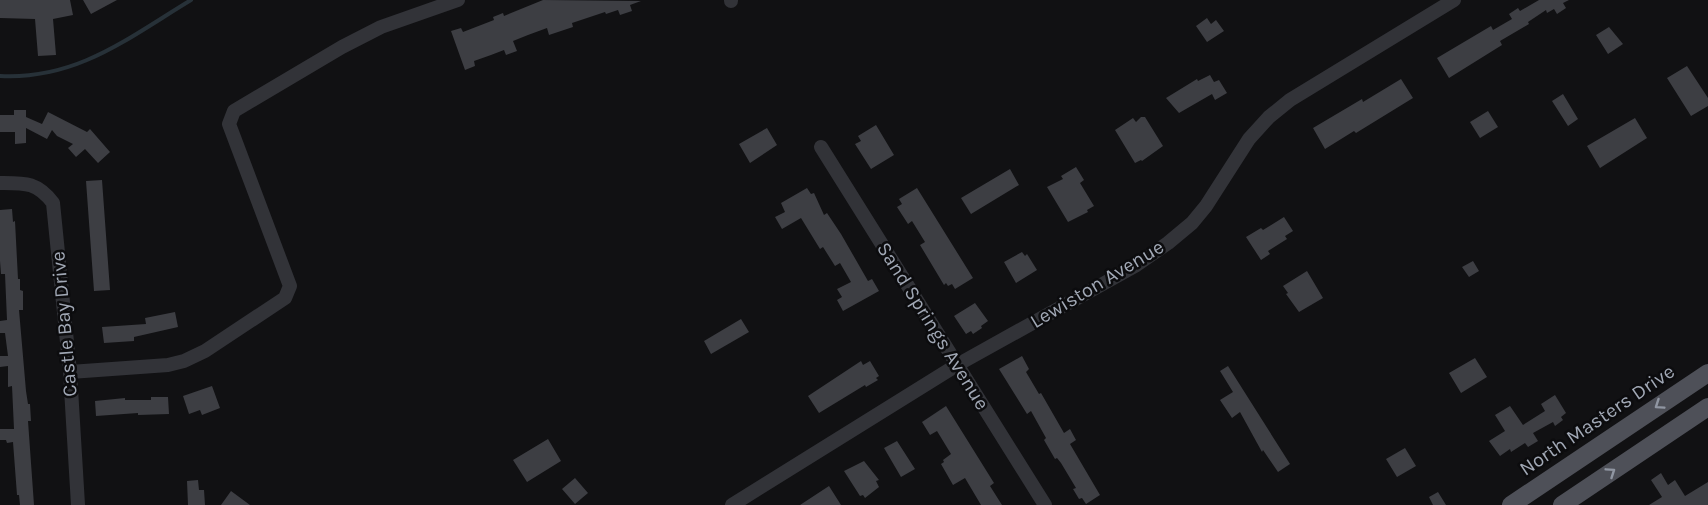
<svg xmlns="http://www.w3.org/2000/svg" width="1708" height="505" viewBox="0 0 1708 505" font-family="Karla,sans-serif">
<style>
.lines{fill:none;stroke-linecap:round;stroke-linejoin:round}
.stream{stroke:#273138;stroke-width:4}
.building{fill:#3d3e43}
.minor{stroke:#323338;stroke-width:14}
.major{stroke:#4e5058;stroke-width:18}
.oneway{stroke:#9096a2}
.labels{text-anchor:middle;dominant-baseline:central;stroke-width:5;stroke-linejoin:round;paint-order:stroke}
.street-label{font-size:20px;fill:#a1a8b5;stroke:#0c0c0e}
</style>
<rect width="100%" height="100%" fill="#111113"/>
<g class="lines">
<path class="stream" d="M0 76C77 80 128 38 191 0"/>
</g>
<path class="building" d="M0 0H70L73 15 53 19 56 55 38 56 35 19 0 18Z
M83 0H117L91 14Z
M543 0 641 1 630 5 632 11 620 15 618 10 606 14 605 12 572 23 573 27 549 35 547 28 528 35 513 41 517 51 506 55 504 50 491 55 474 61 475 66 465 70 451 31 461 28 463 32 494 20 493 17 503 13 504 16Z
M1539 0H1569L1563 3 1566 8 1557 14 1554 9 1547 13 1546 10 1528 22 1529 24 1500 41 1502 45 1449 78 1437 58 1491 26 1493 30 1512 19 1509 14 1518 8 1520 11Z
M1207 18 1211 24 1216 20 1224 31 1207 42 1196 26Z
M1609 27 1623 44 1608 54 1596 35Z
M1687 66 1708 98V106L1691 116 1667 78Z
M1210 75 1214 82 1219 80 1227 93 1215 100 1212 94 1179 113 1166 98 1197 79 1198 81Z
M1401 79 1413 98 1356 133 1354 131 1325 149 1313 128 1362 99 1363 102Z
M1563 94 1578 119 1568 126 1552 101Z
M14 110H26V117L42 124 48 112 87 132 90 129 110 152 98 163 85 149 76 157 68 148 73 144 57 136 52 130 47 139 26 128V143L15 144V132H0V115H14Z
M1488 111 1498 127 1480 138 1470 122Z
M1141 117H1145L1163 146 1142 161 1141 160 1135 163 1115 130 1133 118 1136 122Z
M1635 118 1647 138 1600 168 1587 146Z
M876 125 894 155 871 169 855 144 861 141 858 136Z
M767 128 777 145 750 163 739 144Z
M1076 167 1084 180 1080 183 1094 206 1087 210 1088 212 1068 222 1047 187 1063 179 1061 176Z
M1010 169 1019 185 971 214 961 198Z
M102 180 110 290 94 291 86 181Z
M807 188 811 194 814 193 824 215 827 213 841 234 868 281 872 279 879 291 843 311 837 300 842 297 837 289 851 282 840 263 835 266 823 247 820 249 801 218 782 229 775 217 785 212 781 203Z
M917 188 973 278 955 289 952 284 948 286 946 283 944 285 920 245 925 242 912 221 908 224 897 207 902 204 899 199Z
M12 209 13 222 15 221 18 279H20V290L23 291V310H19L26 391 28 404H30L31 421H28L34 505H20L19 495H17L13 442 7 443 6 440H0V429H14L12 386 8 387V366L0 367V356H8L5 333H0V321L7 320 5 274H1L0 261V210Z
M1284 217 1293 231 1285 236 1287 239 1268 251 1270 254 1261 260 1246 237 1261 228 1263 230Z
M1022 252 1025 256 1027 254 1037 270 1016 283 1004 262Z
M1473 261 1479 271 1469 277 1462 267Z
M1307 271 1323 298 1299 312 1286 294 1288 293 1283 286Z
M975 303 988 321 981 326 982 328 973 334 971 331 966 334 954 316Z
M175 312 178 327 134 337V341L104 343 102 327 146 324 145 318Z
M741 319 749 332 711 354 704 341Z
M1022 356 1029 369 1026 372 1039 394 1041 393 1064 433 1070 429 1076 440 1070 444 1100 495 1086 504 1082 498 1079 499 1073 489 1076 488 1061 463 1057 458 1055 459 1044 440 1046 438 1031 411 1027 414 999 369Z
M1475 358 1487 377 1461 393 1449 373Z
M861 361 863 365 870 361 879 376 876 378 878 380 866 387 865 385 819 413 808 396Z
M1228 366 1290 464 1278 472 1263 450 1262 452 1240 412 1232 418 1220 400 1233 392 1220 371Z
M212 386 220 408 202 415 200 410 189 414 183 396Z
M1555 395 1566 413 1561 417 1563 420 1555 426 1553 422 1533 433 1538 441 1528 447 1525 443 1511 452 1510 449 1500 456 1489 441 1505 431 1495 415 1510 406 1523 425 1545 411 1541 404Z
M151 397H168L169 414 138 415V413L96 416 95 401 125 398V400H151Z
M946 406 994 483 990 486 1002 505H981L965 478 953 485 941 464 944 462 943 460 951 454 937 431 930 435 922 422Z
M548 439 561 461 527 482 513 460Z
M897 441 915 469 901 477 884 448Z
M1405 448 1416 466 1397 477 1386 459Z
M864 461 879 480 876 481 879 487 865 498 863 495 860 496 844 471Z
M1661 473 1668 485 1675 480 1685 496 1708 482V505H1649L1662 497 1651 480Z
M575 478 588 493 575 504 562 489Z
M198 480 199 490H204L205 505H188L187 481Z
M829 486 841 505H800Z
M231 491 250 505H221Z
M1438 492 1446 505H1433L1429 497Z"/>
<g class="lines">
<path class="minor" d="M731 0V1
M821 147 1045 505
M0 183C25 183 37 182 53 203L70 372 78 505
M70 372 168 365 184 361 205 351 285 298 290 286 229 124 234 111 342 47 381 27 458 0
M732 505 957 365 1135 266 1168 243 1192 223 1206 206 1249 139 1269 117 1290 100 1454 0"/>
<path class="major" d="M1511 505 1708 373
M1562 505 1708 407"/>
</g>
<defs><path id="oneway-chevron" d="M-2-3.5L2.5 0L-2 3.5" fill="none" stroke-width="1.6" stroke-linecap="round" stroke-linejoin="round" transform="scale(1.5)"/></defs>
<g class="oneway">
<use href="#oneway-chevron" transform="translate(1659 405) rotate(146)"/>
<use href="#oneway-chevron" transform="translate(1611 472) rotate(-34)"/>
</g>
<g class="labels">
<g class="street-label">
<text transform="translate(1097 284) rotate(-31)">Lewiston Avenue</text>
<text transform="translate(64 324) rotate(-95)">Castle Bay Drive</text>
<text transform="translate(933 326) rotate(58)">Sand Springs Avenue</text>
<text transform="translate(1597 420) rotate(-34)">North Masters Drive</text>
</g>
</g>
</svg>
